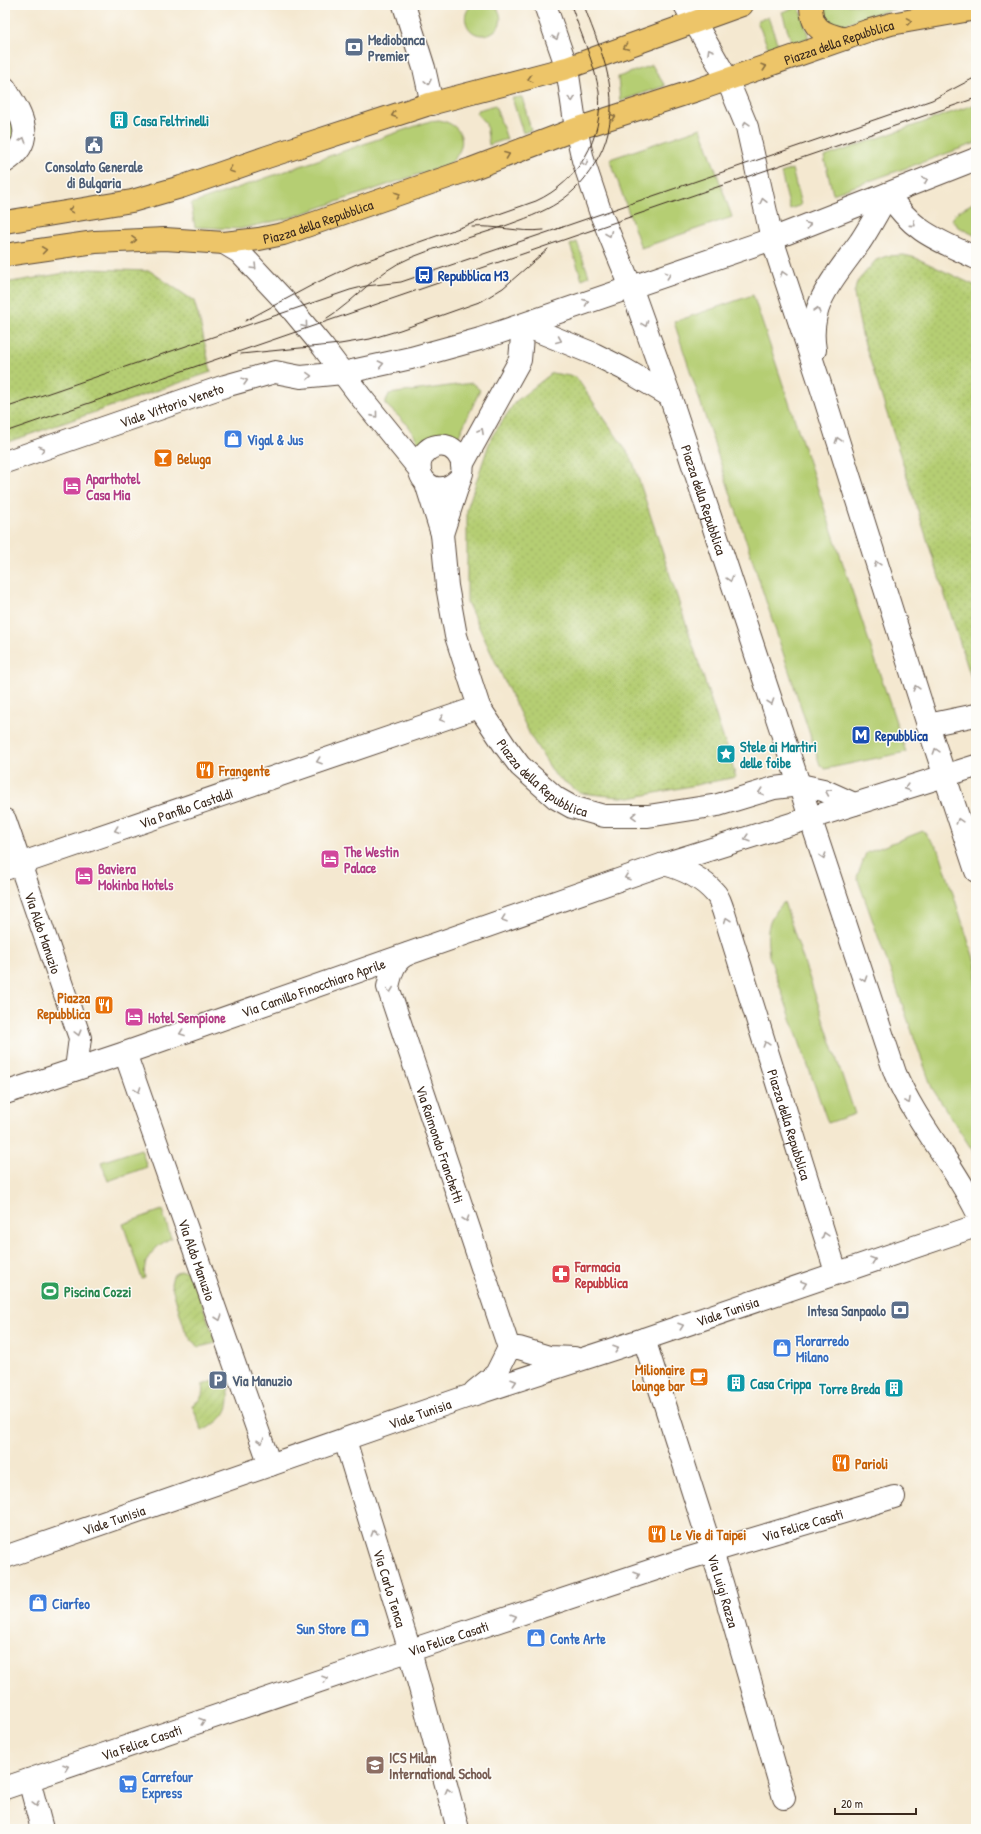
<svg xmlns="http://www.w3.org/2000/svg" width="981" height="1834" viewBox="0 0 981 1834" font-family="'Patrick Hand',sans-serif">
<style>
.grass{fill:#b5ce73;stroke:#787c48}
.park{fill:url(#park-dots);stroke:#787c48}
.garden{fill:url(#garden-furrows);stroke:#787c48}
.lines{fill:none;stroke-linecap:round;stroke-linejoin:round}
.minor-casing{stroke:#574639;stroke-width:24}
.major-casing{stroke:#574639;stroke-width:24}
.minor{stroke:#fff;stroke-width:22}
.major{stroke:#edc569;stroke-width:22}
.tram{stroke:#3b2a1e;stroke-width:1}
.oneway{stroke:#8b7040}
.oneway2{stroke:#a79f9a}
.labels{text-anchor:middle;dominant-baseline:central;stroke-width:3;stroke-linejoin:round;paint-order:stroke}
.service-label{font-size:14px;font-weight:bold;fill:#4e5e75;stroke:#fdfcf7;text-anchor:start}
.street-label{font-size:14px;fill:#3b2a1e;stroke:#fdfcf7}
.culture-label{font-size:14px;font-weight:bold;fill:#0d838f;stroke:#fdfcf7;text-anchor:start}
.transit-label{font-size:14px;font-weight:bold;fill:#164399;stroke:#fdfcf7;text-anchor:start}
.shop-label{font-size:14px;font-weight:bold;fill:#366cbe;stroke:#fdfcf7;text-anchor:start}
.food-label{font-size:14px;font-weight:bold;fill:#c56008;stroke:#fdfcf7;text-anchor:start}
.hotel-label{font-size:14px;font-weight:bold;fill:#b23c85;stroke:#fdfcf7;text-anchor:start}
.health-label{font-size:14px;font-weight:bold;fill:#be3a42;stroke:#fdfcf7;text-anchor:start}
.leisure-label{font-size:14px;font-weight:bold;fill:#27864d;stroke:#fdfcf7;text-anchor:start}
.education-label{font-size:14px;font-weight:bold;fill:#785e54;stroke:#fdfcf7;text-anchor:start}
</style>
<defs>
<pattern id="park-dots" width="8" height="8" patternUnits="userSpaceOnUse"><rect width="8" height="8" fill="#b5ce73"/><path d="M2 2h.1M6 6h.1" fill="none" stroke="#9db163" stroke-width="1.8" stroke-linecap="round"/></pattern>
<pattern id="garden-furrows" width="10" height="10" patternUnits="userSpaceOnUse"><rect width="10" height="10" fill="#b5ce73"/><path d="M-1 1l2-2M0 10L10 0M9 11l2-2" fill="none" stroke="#9db163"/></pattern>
</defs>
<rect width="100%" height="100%" fill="#fdfcf7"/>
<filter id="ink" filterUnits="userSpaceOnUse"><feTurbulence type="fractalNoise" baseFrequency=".025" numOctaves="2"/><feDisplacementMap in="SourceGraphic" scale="8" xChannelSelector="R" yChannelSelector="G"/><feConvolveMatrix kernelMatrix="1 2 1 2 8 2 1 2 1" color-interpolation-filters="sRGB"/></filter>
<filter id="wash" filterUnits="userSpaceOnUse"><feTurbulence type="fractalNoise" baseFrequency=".012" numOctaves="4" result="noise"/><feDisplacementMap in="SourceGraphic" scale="16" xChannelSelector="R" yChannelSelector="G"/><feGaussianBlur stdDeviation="0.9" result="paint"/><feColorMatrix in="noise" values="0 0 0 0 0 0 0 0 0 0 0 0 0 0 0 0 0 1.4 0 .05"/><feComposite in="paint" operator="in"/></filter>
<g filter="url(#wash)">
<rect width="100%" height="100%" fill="#f4e8d0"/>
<path class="grass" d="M472 5H495C516 31 473 48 466 22 464 16 467 9 472 5Z
M824 5H914C893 9 872 14 851 22 846 24 839 27 833 25 825 23 822 13 824 5Z
M799 6 808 35V38L792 44 782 12Z
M768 17 779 48 770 52 757 21Z
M652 65 665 86 620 101 618 77Z
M522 97 531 130 523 133 512 98Z
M976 104V143L833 194 824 157Z
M495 105 507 139 489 145 486 124 476 113 478 110Z
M5 112 13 120 14 137 5 150Z
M439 120C465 125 469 147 449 164L289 218 240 229 195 227 191 204 430 121Z
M701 128 732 217 641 248 610 159Z
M792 169 801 205 790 209 781 173Z
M976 201V236L958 227 952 220 956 213Z
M577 242 589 276 582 279 570 245Z
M753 295 906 752 825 769 820 765 674 322Z
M472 383 480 390 457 440 419 443 408 425 385 404 389 394Z
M923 831 939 850 976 965V1156L932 1088 857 877 866 853Z
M784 902 855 1114 828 1123 769 956C766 930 766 922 784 902Z
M141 1149 147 1167 108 1181 101 1162Z
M162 1210 171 1238C156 1246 141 1259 145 1278L142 1279 123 1224Z"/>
<path class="park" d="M904 255 916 258 976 286 975 690 862 335 854 294 857 282 876 260 887 256Z
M90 269 150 271 194 301 200 322 211 372 5 443V283Z
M552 373 576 377 632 459 736 777 630 798 580 793 555 775 531 737 467 602V509L491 438 515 402Z"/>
<path class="garden" d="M180 1271H188L193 1278 216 1343 199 1347 192 1341 185 1330 171 1284 173 1275Z
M227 1377C232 1406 230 1417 202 1431L192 1405C201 1400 204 1395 202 1385Z"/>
</g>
<g filter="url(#ink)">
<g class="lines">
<defs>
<g id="minor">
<path d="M404 5 424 68 432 104"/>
<path id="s1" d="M545 5 567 68 576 129 583 160 601 214 631 287 670 396 895 1073C916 1122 952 1162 976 1210"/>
<path d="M685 5 727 79 747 127 772 239 822 390 928 725 976 871"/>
<path d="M5 88C21 114 39 140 5 162"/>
<path d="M888 194C914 233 936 239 976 258"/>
<path d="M224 243 239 252 284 300 323 347 360 396 420 470"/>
<path d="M523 325 594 354 624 369 670 396"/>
<path d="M815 350C807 304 835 277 860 242 870 227 879 210 888 194"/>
<path id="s2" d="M5 462 225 386 275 372 301 377 343 373 411 358 480 339 772 239 976 159"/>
<path d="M462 465 520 360 523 325"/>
<path id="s3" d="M426 483 442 534 447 586 456 636 479 707 505 746 520 766 556 798 572 807 604 816H648L718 805 774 788 800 785 823 790 854 804"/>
<path d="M442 534 462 473C465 458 453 443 437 446 422 448 414 468 424 480 433 492 448 490 458 480"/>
<path d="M928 725 976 715"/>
<path id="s4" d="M5 820 80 1038 76 1069"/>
<path id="s5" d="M664 864C683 869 702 878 715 893 719 896 721 905 723 910L836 1272"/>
<path id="s6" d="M5 869 479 707"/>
<path id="s7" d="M408 954C394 960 391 973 388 987L509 1348 496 1374 475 1391"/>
<path id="s8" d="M125 1053 270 1465"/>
<path id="s9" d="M5 1093 125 1053 664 864 976 766"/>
<path id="s10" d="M644 1339 722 1583 784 1798"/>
<path d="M509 1348H519L549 1357 574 1358"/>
<path id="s11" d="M345 1440 410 1651 458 1829"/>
<path id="s12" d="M5 1557 463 1398 644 1339 976 1226"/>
<path d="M29 1780 42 1829"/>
<path id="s13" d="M5 1788 390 1657 686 1559 894 1497"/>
</g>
<g id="major">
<path d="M811 5C811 30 823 33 845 39"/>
<path d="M5 222 132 201 181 187 267 157 426 105 567 68 742 5"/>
<path id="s14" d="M5 255 95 242 165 239 224 243 259 239 283 234 471 169 576 129 697 90 867 31 891 24 976 9"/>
</g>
</defs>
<use href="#minor" class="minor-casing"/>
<use href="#major" class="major-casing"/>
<use href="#minor" class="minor"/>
<use href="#major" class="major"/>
<path class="tram" d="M472 227C496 225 519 233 544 230
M557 229 932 100 976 77
M327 318C357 300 375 272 410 258 439 246 472 237 502 227 547 211 575 201 599 156 610 136 613 111 610 89 607 60 593 32 584 5
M245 321 318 282 354 265 536 201C578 182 604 138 599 92 595 64 580 32 571 5
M241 354 340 344 370 339 400 330 482 301 503 288 548 249
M5 408 350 290 366 286 401 282 563 227
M5 432 976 98"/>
</g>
<defs><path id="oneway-chevron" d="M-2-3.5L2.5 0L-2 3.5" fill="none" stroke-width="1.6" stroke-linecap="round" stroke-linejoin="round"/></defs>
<g class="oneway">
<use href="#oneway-chevron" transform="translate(909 21) rotate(-10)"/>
<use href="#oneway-chevron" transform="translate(626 47) rotate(159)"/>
<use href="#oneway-chevron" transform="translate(764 67) rotate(-18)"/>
<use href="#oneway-chevron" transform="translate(530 79) rotate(165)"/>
<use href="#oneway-chevron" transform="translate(394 115) rotate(162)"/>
<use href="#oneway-chevron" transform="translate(613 117) rotate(-18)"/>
<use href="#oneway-chevron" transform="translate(507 155) rotate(-21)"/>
<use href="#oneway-chevron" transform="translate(231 170) rotate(160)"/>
<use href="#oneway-chevron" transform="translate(398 195) rotate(-19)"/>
<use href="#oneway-chevron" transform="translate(71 210) rotate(171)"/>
<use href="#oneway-chevron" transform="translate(134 240) rotate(-2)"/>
<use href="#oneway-chevron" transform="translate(44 250) rotate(-8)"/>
</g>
<g class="oneway2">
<use href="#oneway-chevron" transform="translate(556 37) rotate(71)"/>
<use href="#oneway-chevron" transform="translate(710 51) rotate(-120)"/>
<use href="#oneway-chevron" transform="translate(428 82) rotate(78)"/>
<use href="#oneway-chevron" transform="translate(572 99) rotate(82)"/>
<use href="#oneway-chevron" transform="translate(746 124) rotate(-107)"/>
<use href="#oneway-chevron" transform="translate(23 140) rotate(-72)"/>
<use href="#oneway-chevron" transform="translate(585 163) rotate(73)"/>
<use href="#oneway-chevron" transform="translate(925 180) rotate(-22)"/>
<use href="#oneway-chevron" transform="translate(763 201) rotate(-103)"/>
<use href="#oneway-chevron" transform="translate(913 224) rotate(41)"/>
<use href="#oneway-chevron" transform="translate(808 225) rotate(-21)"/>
<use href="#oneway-chevron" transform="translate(609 234) rotate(68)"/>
<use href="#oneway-chevron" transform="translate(254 267) rotate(45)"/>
<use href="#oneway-chevron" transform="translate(783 274) rotate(-108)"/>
<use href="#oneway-chevron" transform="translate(668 275) rotate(-19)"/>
<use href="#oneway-chevron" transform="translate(586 302) rotate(-21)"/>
<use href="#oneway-chevron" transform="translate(817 310) rotate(-74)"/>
<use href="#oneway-chevron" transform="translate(645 324) rotate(70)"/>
<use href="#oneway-chevron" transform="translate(305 325) rotate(50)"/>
<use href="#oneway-chevron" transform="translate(559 340) rotate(23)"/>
<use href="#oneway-chevron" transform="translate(381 364) rotate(-12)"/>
<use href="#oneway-chevron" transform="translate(309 376) rotate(-2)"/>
<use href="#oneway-chevron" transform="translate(245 381) rotate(-16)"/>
<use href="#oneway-chevron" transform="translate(375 415) rotate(51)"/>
<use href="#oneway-chevron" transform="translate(481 431) rotate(-61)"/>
<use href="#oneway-chevron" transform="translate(838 440) rotate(-108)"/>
<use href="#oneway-chevron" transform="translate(42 449) rotate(-19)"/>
<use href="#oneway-chevron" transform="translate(877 564) rotate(-108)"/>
<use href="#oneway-chevron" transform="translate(730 579) rotate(72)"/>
<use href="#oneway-chevron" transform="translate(916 688) rotate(-107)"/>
<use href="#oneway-chevron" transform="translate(771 702) rotate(71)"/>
<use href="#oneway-chevron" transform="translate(442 719) rotate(161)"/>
<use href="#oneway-chevron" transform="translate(936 751) rotate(-108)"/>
<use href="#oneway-chevron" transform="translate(319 761) rotate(161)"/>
<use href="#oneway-chevron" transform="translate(907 788) rotate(163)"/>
<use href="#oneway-chevron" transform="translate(761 792) rotate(162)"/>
<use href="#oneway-chevron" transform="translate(828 792) rotate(-157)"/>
<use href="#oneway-chevron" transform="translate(634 816) rotate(178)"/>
<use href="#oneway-chevron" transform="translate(959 821) rotate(-108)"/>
<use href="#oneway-chevron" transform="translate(117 830) rotate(161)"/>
<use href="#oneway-chevron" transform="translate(747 838) rotate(163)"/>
<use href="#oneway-chevron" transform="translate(823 856) rotate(72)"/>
<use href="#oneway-chevron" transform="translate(627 877) rotate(161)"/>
<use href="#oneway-chevron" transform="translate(504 919) rotate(161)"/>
<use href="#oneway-chevron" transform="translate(727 920) rotate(-109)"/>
<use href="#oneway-chevron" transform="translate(864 979) rotate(72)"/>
<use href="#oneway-chevron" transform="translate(390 990) rotate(82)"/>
<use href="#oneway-chevron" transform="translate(78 1033) rotate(75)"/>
<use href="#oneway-chevron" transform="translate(182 1033) rotate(160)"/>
<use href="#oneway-chevron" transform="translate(766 1044) rotate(-107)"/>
<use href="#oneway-chevron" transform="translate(138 1090) rotate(70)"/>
<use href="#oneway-chevron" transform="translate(908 1101) rotate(61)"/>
<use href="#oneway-chevron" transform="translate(466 1219) rotate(71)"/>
<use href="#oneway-chevron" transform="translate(825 1235) rotate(-108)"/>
<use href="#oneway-chevron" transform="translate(873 1260) rotate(-19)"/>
<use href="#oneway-chevron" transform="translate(804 1284) rotate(-19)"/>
<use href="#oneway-chevron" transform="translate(219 1318) rotate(71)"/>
<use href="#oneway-chevron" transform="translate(681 1326) rotate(-19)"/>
<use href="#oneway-chevron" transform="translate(616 1349) rotate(-18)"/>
<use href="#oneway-chevron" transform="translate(514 1382) rotate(-18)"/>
<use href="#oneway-chevron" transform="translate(261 1441) rotate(71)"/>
<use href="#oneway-chevron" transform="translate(374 1533) rotate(-107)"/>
<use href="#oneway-chevron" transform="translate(637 1575) rotate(-18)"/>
<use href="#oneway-chevron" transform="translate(514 1617) rotate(-18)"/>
<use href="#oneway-chevron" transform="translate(325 1679) rotate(-19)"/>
<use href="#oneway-chevron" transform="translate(202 1721) rotate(-19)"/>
<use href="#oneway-chevron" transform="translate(66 1767) rotate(-19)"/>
<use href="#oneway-chevron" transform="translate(448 1791) rotate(-105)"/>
<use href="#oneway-chevron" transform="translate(36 1804) rotate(75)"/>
</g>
</g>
<defs>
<symbol id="bank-square" viewBox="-11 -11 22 22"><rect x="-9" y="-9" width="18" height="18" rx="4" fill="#5c6f8a" stroke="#fdfcf7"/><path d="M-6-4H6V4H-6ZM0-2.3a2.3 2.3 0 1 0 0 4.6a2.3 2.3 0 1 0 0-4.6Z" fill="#fff"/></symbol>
<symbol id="building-square" viewBox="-11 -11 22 22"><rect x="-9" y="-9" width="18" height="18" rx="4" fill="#0f9aa8" stroke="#fdfcf7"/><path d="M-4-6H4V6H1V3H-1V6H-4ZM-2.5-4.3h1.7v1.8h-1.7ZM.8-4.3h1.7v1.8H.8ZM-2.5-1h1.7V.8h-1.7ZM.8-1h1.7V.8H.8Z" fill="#fff"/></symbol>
<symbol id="civic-square" viewBox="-11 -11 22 22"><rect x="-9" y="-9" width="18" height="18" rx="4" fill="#5c6f8a" stroke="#fdfcf7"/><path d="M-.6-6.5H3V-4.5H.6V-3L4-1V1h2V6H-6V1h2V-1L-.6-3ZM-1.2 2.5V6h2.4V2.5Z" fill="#fff"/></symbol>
<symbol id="bus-square" viewBox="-11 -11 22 22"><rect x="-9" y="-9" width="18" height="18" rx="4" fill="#1a4fb4" stroke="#fdfcf7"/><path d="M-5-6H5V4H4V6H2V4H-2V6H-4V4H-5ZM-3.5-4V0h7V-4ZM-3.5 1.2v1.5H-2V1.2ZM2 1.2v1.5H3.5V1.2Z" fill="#fff"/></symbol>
<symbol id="shop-square" viewBox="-11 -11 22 22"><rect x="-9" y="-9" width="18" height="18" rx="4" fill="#3f7fe0" stroke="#fdfcf7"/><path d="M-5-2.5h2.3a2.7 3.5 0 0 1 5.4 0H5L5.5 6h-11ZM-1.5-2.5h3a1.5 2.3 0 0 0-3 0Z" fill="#fff"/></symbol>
<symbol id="bar-square" viewBox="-11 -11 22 22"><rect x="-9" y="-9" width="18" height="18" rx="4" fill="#e8710a" stroke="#fdfcf7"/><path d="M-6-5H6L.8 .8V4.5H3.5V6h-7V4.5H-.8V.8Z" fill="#fff"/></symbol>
<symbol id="hotel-square" viewBox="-11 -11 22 22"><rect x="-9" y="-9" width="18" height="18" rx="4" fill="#d1479c" stroke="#fdfcf7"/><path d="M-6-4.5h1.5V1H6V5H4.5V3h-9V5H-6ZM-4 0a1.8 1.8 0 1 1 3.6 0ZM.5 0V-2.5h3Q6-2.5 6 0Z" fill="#fff"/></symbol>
<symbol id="metro-square" viewBox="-11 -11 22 22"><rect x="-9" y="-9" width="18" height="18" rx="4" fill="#1a4fb4" stroke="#fdfcf7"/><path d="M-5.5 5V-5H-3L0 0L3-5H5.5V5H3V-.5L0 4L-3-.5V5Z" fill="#fff"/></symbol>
<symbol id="sight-square" viewBox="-11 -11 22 22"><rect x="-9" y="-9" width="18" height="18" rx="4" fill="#0f9aa8" stroke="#fdfcf7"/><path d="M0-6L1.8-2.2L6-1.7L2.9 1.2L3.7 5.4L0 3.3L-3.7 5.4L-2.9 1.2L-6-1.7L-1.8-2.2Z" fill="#fff"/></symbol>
<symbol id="restaurant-square" viewBox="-11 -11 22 22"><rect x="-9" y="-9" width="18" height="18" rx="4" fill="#e8710a" stroke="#fdfcf7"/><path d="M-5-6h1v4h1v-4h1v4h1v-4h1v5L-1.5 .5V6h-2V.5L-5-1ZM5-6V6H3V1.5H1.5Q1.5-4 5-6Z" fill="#fff"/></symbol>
<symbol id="pharmacy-square" viewBox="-11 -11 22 22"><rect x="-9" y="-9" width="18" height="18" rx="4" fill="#e0444e" stroke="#fdfcf7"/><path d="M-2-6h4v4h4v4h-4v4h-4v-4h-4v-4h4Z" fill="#fff"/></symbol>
<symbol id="stadium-square" viewBox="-11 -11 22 22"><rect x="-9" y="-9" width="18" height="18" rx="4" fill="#2e9e5b" stroke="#fdfcf7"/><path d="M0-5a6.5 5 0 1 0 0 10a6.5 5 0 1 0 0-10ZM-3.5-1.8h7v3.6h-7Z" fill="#fff"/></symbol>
<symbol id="cafe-square" viewBox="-11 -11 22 22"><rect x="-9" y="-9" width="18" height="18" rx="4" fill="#e8710a" stroke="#fdfcf7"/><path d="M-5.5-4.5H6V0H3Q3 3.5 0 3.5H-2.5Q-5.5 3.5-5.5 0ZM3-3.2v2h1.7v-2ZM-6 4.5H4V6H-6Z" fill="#fff"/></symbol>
<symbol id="parking-square" viewBox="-11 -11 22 22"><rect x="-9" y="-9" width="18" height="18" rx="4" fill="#5c6f8a" stroke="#fdfcf7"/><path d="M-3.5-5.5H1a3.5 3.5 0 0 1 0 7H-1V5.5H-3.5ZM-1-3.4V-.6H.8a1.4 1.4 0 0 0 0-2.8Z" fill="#fff"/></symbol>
<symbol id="school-square" viewBox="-11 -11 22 22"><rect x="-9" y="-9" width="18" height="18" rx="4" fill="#8d6e63" stroke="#fdfcf7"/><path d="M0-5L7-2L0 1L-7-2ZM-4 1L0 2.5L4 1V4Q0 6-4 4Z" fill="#fff"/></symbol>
<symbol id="supermarket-square" viewBox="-11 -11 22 22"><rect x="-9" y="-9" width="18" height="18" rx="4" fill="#3f7fe0" stroke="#fdfcf7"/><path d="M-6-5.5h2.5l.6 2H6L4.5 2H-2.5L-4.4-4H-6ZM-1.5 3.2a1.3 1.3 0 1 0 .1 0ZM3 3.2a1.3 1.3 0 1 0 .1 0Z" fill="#fff"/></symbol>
</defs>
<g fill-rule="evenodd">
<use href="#bank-square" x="343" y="36" width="22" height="22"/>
<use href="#building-square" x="108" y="109" width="22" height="22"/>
<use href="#civic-square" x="83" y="134" width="22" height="22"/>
<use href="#bus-square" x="413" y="264" width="22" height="22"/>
<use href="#shop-square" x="222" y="428" width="22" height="22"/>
<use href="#bar-square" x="152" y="447" width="22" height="22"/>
<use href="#hotel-square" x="61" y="475" width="22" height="22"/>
<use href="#metro-square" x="850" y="724" width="22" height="22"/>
<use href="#sight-square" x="715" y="743" width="22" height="22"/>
<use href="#restaurant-square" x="194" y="759" width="22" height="22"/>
<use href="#hotel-square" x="319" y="848" width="22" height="22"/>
<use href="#hotel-square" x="73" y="865" width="22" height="22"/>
<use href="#restaurant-square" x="93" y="994" width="22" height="22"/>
<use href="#hotel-square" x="123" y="1006" width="22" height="22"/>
<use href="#pharmacy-square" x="550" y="1263" width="22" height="22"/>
<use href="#stadium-square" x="39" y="1280" width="22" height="22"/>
<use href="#bank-square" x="889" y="1299" width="22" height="22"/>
<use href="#shop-square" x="771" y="1337" width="22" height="22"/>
<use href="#cafe-square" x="688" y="1366" width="22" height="22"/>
<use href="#parking-square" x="207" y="1369" width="22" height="22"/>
<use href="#building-square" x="725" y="1372" width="22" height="22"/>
<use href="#building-square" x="883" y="1377" width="22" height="22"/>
<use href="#restaurant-square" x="830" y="1452" width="22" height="22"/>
<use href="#restaurant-square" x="646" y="1523" width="22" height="22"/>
<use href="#shop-square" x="27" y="1592" width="22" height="22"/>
<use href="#shop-square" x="349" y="1617" width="22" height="22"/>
<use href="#shop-square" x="525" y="1627" width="22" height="22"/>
<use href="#school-square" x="364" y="1754" width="22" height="22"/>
<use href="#supermarket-square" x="117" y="1773" width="22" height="22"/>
</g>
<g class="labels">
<g class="service-label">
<text x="368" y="39">Mediobanca<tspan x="368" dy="16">Premier</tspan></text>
<text x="94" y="166" text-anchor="middle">Consolato Generale<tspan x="94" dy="16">di Bulgaria</tspan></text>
<text x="886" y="1310" text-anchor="end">Intesa Sanpaolo</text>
<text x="232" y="1380">Via Manuzio</text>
</g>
<g class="street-label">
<text stroke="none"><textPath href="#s14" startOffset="868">Piazza della Repubblica</textPath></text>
<text stroke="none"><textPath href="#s14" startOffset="317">Piazza della Repubblica</textPath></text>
<text stroke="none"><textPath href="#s2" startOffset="176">Viale Vittorio Veneto</textPath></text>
<text stroke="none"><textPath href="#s1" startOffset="521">Piazza della Repubblica</textPath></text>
<text stroke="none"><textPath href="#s3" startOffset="328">Piazza della Repubblica</textPath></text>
<text stroke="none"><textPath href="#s6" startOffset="191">Via Panfilo Castaldi</textPath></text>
<text stroke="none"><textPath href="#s4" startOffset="119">Via Aldo Manuzio</textPath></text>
<text stroke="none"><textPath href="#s9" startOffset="326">Via Camillo Finocchiaro Aprile</textPath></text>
<text stroke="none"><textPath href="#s5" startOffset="303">Piazza della Repubblica</textPath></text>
<text stroke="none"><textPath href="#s7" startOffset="206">Via Raimondo Franchetti</textPath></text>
<text stroke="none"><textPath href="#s8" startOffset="219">Via Aldo Manuzio</textPath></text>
<text stroke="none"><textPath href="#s12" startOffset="763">Viale Tunisia</textPath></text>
<text stroke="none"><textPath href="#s12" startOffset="439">Viale Tunisia</textPath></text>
<text stroke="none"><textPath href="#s12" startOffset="115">Viale Tunisia</textPath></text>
<text stroke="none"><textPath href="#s13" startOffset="840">Via Felice Casati</textPath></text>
<text stroke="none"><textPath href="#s11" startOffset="155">Via Carlo Tenca</textPath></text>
<text stroke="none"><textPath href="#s10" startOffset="264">Via Luigi Razza</textPath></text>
<text stroke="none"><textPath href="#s13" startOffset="468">Via Felice Casati</textPath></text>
<text stroke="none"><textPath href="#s13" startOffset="144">Via Felice Casati</textPath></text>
</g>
<g class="culture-label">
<text x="133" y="120">Casa Feltrinelli</text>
<text x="740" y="746">Stele ai Martiri<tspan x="740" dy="16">delle foibe</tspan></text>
<text x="750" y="1383">Casa Crippa</text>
<text x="880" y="1388" text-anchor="end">Torre Breda</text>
</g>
<g class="transit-label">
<text x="438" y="275">Repubblica M3</text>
<text x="875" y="735">Repubblica</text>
</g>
<g class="shop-label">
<text x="247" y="439">Vigal &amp; Jus</text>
<text x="796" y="1340">Florarredo<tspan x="796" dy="16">Milano</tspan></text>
<text x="52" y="1603">Ciarfeo</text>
<text x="346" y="1628" text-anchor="end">Sun Store</text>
<text x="550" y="1638">Conte Arte</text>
<text x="142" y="1776">Carrefour<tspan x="142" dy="16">Express</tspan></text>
</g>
<g class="food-label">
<text x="177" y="458">Beluga</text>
<text x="219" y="770">Frangente</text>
<text x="90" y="997" text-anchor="end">Piazza<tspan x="90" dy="16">Repubblica</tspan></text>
<text x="685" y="1369" text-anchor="end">Milionaire<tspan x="685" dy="16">lounge bar</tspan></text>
<text x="855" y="1463">Parioli</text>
<text x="671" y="1534">Le Vie di Taipei</text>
</g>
<g class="hotel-label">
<text x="86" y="478">Aparthotel<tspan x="86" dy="16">Casa Mia</tspan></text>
<text x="344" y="851">The Westin<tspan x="344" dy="16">Palace</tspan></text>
<text x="98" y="868">Baviera<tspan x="98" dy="16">Mokinba Hotels</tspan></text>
<text x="148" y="1017">Hotel Sempione</text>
</g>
<g class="health-label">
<text x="575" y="1266">Farmacia<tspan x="575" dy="16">Repubblica</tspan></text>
</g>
<g class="leisure-label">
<text x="64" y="1291">Piscina Cozzi</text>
</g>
<g class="education-label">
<text x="389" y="1757">ICS Milan<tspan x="389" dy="16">International School</tspan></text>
</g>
</g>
<rect width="981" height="1834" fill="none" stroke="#fdfcf7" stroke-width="20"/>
<path d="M835 1808v6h81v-6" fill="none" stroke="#3b2a1e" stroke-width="2"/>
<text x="841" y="1808" font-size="12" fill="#3b2a1e" stroke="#fdfcf7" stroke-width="3" paint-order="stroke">20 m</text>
</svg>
